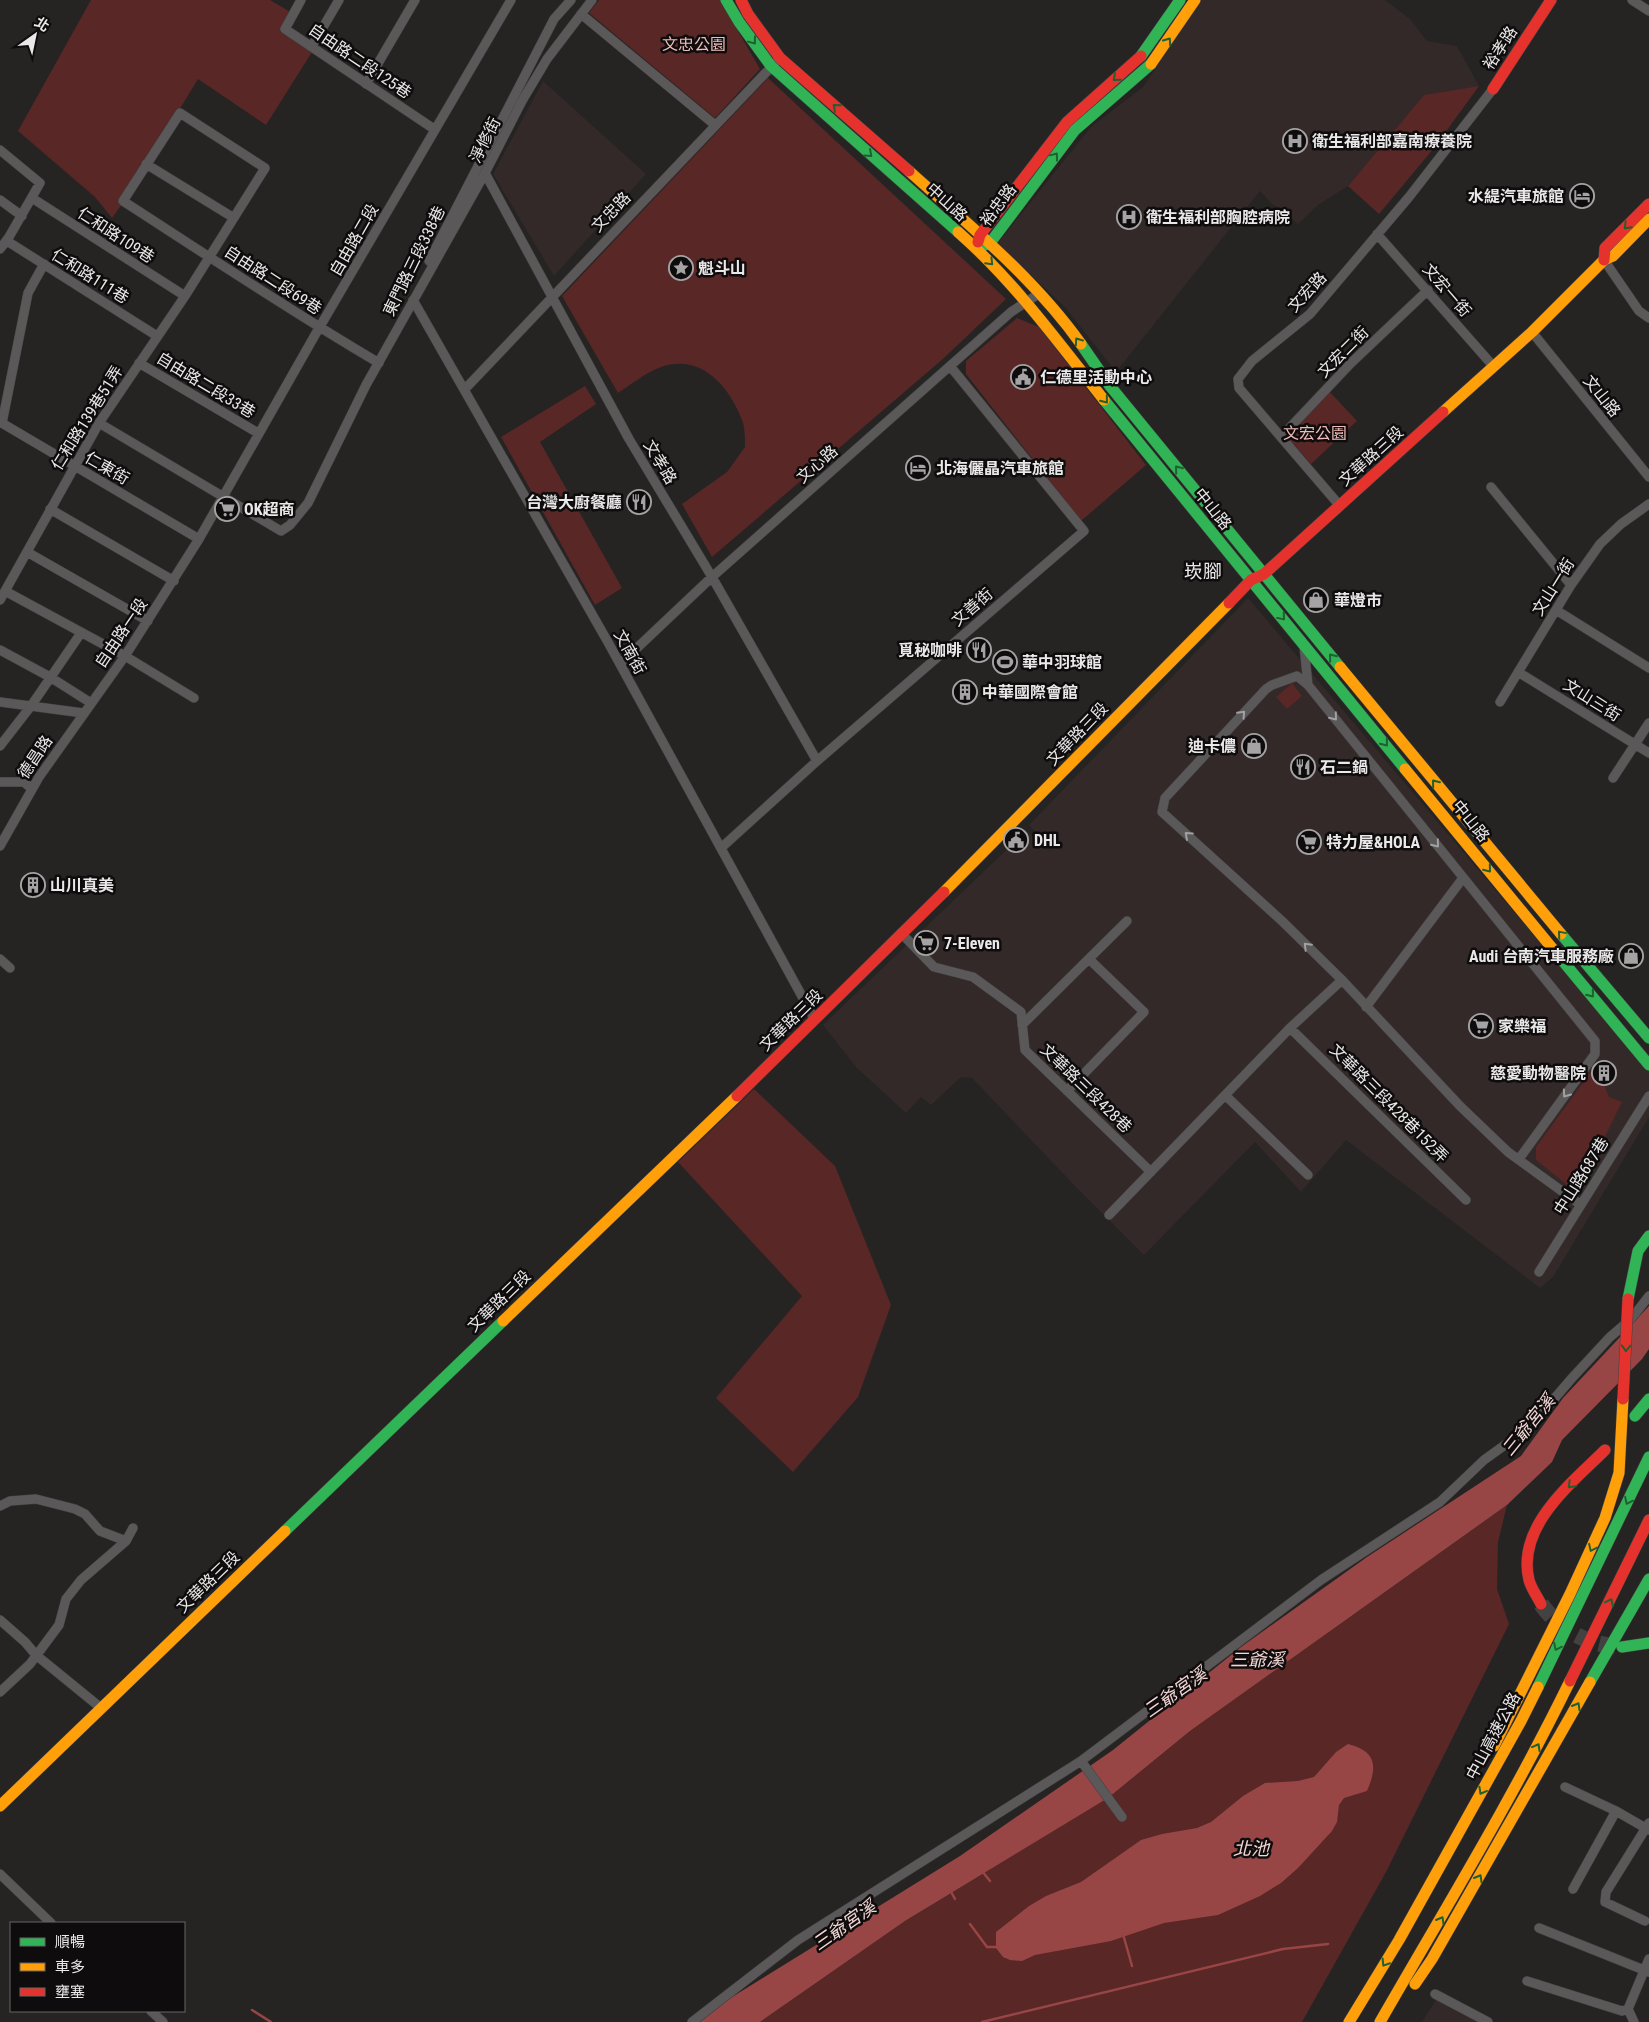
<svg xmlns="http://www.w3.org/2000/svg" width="1649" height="2022" viewBox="0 0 1649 2022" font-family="'Roboto Condensed','Noto Sans TC',sans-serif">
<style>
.built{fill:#322928}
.green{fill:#582726}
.water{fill:#984545}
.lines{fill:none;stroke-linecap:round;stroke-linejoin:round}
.stream{stroke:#984545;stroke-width:2.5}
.highway-tunnel{stroke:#434141;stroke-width:16;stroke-dasharray:16 8;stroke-linecap:butt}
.street-casing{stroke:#424141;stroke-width:10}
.fast-casing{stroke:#424141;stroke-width:12}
.slow-casing{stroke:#424141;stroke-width:12}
.jam-casing{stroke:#424141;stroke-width:12}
.street{stroke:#5a5858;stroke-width:9}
.fast{stroke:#30b455;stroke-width:11}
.slow{stroke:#ff9f0a;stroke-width:11}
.jam{stroke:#e5322d;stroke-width:11}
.jam-bridge-casing{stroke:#424141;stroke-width:12;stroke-linecap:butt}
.jam-bridge{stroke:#e5322d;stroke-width:11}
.oneway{stroke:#1f6030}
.oneway2{stroke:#a2a0a0}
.labels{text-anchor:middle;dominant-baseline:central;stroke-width:5;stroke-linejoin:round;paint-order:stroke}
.park-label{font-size:16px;fill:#f0bcb8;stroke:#0e0c0c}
.street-label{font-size:16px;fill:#eae8e8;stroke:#0e0c0c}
.poi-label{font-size:16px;font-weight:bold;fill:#eae8e8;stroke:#0e0c0c;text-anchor:start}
.water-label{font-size:18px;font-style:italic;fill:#f3d8d6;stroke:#0e0c0c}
.quarter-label{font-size:19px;fill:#eae8e8;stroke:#0e0c0c}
</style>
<rect width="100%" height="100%" fill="#252423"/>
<path class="built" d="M1202 0H1385L1410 19 1427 41 1457 46 1479 86 1424 96 1348 186 1318 205 1298 224 1272 204 1260 191 1116 372 1065 307 997 244 1091 127 1143 87Z
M543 81 646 174 554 276 493 174Z
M1248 598 1649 1071V1117L1553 1277 1540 1288 1346 1140 1301 1192 1255 1142 1144 1255 1074 1185 972 1078 961 1077 931 1105 921 1097 906 1113 856 1067 823 1025 1026 831 1052 852 1029 825Z
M1437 1998 1480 2022H1422Z"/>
<path class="green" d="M91 0H270L292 13 282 31 312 52 266 125 198 79 122 204 112 218 95 197 18 131Z
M599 0H720L760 69 715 118 589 13Z
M768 78 1006 299 944 358 712 557 682 504 727 472 745 447C745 438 745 428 742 420 729 386 701 353 661 367 647 372 630 385 618 393L562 296Z
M1479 86 1434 148 1379 214 1348 186 1424 95Z
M1017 318 1039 327 1146 465 1081 521 966 374V361Z
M585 386 596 404 540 442 622 588 595 605 501 437Z
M1329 391 1357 421 1311 464 1290 440 1294 425Z
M1292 683 1302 696 1287 709 1276 697Z
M1593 1069 1604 1084 1609 1097 1622 1102 1581 1186 1572 1189 1536 1160V1147Z
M754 1089 835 1166 891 1305 858 1397 793 1472 716 1398 802 1296 678 1162Z
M1507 1505 1498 1542 1497 1589 1509 1624 1386 1872 1302 2022H760L905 1921 1108 1798 1190 1731Z"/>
<path class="water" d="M1649 1306V1349L1642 1359 1562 1440 1552 1462 1507 1505 1190 1731 1108 1798 905 1921 760 2022H700L732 1997 960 1856 1113 1750 1241 1647 1367 1557 1521 1456 1563 1398Z
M1348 1744C1376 1751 1378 1766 1367 1791L1344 1798 1339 1805 1337 1822 1332 1831 1298 1868 1281 1883 1260 1896 1218 1915 1164 1923 1111 1941 1035 1955 1022 1961 1010 1960 1003 1957 996 1948V1932L1029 1906 1046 1896 1081 1882 1141 1840 1162 1834 1197 1828 1211 1822 1243 1796 1265 1783 1298 1781 1314 1777 1336 1752Z"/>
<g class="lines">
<path class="stream" d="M982 1871 990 1881
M950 1890 955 1899
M970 1924 987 1947H998
M1123 1934 1132 1966
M252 2010 271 2022
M982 2022 1283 1949 1328 1944"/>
<path class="highway-tunnel" d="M1541 1604C1561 1632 1589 1645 1622 1647"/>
<defs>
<path id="street" d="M301 0 285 29 434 129
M1632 0 1649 11
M581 14 715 125
M312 46 339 0
M366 84 415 0
M0 150 40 183 9 237 0 249
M146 164 234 218
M485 173 629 439 712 577 817 761
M32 198 185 296
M0 200 22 216
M1377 234 1494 367
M7 241 157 336
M1604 260 1639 311 1649 318
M429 261 554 19 571 0
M413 300 609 644 815 1020
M1532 332 1649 477
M139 363 258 433
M465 389 775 63
M0 422 199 539
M2 423 28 293 44 264
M99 423 281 531 290 525 308 503 366 385 485 173 522 101 547 59 592 0
M1281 437 1351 363 1428 290
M1491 487 1571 585
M1340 506 1239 388 1238 379 1252 361 1310 314 1409 197 1493 89
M50 509 174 581
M27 552 148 621
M5 591 125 656 194 698
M0 600 99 423 185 296 265 168 180 113 123 201C208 256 292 312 379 363
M1556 610 1649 668
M1304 646 1308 685 1595 1041V1054L1519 1159
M0 650 50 677 91 703
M620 664 712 577 950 366 1011 312 1040 293
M1518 672 1649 753
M1308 685 1297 676 1272 685 1266 689 1165 798 1162 812 1282 921 1342 980 1460 1106 1508 1152 1581 1205
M0 702 83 713
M1500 702 1571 585 1600 544 1621 524 1649 504
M0 746 31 706 81 633
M1613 778 1649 723
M0 782H24L32 789
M0 846 39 777 125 656 199 539 315 335 511 0
M721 848 817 761 1084 531 950 366
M901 933 934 967 973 977 1021 1012 1025 1050 1151 1172
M0 959 10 968
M1366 1007 1463 878
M1022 1025 1127 921
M1290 1028 1466 1200
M1067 1091 1144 1012 1089 959
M1225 1095 1308 1175
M1109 1215 1290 1028 1342 980
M1539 1272 1649 1096
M0 1506 10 1501 36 1499 75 1509 85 1514 100 1531 126 1541
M0 1620 25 1642 36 1655 101 1708
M0 1692 30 1664 59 1625 66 1599 81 1580 126 1541 133 1528
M1081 1761 1122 1817
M1565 1787 1616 1811 1649 1830
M0 1874 51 1923
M1573 1889 1616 1811
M1645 1921 1605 1902 1606 1892 1649 1823
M1539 1928 1649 1972
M1527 1981 1622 2011 1628 2009
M1435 1994 1488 2022
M151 2011 163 2022
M692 2022 798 1940 1081 1761 1321 1580 1440 1502 1484 1460 1530 1427 1572 1378 1610 1337 1631 1319 1649 1296
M1634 2022 1628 2009 1649 1959"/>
<path id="fast" d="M726 0 739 22 771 66 958 232
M1141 56 1180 0
M982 246 990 243 1075 130 1151 64
M1081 344 1110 386 1340 667
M1104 400 1405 769
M1561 934 1649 1038
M1552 948 1649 1065
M1628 1299 1638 1251 1649 1236
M1635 1416 1649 1399
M285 1531 503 1321
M1622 1647 1649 1643
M1590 1682 1649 1579
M1538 1687 1649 1457"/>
<path id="slow" d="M1151 64 1195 0
M909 171C969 225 1034 278 1081 344
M958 232C1014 281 1058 342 1104 400
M1443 412 1532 332 1604 260 1613 256 1649 219
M1340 667 1561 934
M1405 769 1552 948
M944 892 1229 603
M503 1321 737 1096
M1494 1746 1570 1594 1605 1518 1619 1473 1623 1399
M0 1806 285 1531
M1415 1984 1432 1959 1590 1682
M1349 2022 1399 1940 1521 1721 1538 1687
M1380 2022C1445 1909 1513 1798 1570 1681"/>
<path id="jam" d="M741 0 748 14 780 58 909 171
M1493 89 1551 0
M978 242 980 235 1067 122 1141 56
M1604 260 1605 248 1649 204
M1229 603 1251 580 1264 574 1443 412
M737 1096 944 892
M1541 1604C1537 1596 1531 1588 1529 1580 1516 1526 1572 1483 1605 1450
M1570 1681 1649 1520"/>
</defs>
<use href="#street" class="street-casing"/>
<use href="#fast" class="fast-casing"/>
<use href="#slow" class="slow-casing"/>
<use href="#jam" class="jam-casing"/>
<use href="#street" class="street"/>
<use href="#fast" class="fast"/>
<use href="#slow" class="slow"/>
<use href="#jam" class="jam"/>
<defs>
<path id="jam-bridge" d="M1623 1399 1628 1299"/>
</defs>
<use href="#jam-bridge" class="jam-bridge-casing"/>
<use href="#jam-bridge" class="jam-bridge"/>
</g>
<defs><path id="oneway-chevron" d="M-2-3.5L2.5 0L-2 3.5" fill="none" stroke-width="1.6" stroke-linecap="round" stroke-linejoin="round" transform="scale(1.25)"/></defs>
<g class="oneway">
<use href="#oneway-chevron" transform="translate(753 41) rotate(53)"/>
<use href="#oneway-chevron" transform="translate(1168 41) rotate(-55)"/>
<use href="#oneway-chevron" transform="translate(1116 78) rotate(139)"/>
<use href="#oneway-chevron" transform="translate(836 107) rotate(-139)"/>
<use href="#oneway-chevron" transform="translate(869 154) rotate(42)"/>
<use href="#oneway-chevron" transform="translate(1055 156) rotate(-53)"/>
<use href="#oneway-chevron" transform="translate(1627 226) rotate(135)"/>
<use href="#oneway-chevron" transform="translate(990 262) rotate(46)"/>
<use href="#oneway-chevron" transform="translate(1078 341) rotate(-125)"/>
<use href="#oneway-chevron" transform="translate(1105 400) rotate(51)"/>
<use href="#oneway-chevron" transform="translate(1178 469) rotate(-129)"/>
<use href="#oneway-chevron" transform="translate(1282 617) rotate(50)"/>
<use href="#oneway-chevron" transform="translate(1332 657) rotate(-129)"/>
<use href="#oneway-chevron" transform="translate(1385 743) rotate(51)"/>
<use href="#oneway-chevron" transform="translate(1435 783) rotate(-129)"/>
<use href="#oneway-chevron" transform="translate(1488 869) rotate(51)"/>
<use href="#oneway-chevron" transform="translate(1561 934) rotate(-130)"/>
<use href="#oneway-chevron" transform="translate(1591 994) rotate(51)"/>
<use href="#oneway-chevron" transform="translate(1626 1348) rotate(92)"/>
<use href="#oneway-chevron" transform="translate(1571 1485) rotate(135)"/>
<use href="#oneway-chevron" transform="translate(1628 1501) rotate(116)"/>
<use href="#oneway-chevron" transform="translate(1592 1548) rotate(115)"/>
<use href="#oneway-chevron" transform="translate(1610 1602) rotate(-64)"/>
<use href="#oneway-chevron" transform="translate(1557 1647) rotate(116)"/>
<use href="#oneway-chevron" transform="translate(1577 1706) rotate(-60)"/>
<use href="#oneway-chevron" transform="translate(1537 1747) rotate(-61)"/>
<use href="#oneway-chevron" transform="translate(1482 1791) rotate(119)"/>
<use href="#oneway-chevron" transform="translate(1479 1878) rotate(-60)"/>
<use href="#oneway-chevron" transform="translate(1441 1920) rotate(-60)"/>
<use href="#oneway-chevron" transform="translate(1385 1963) rotate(122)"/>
</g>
<g class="oneway2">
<use href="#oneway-chevron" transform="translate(1242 714) rotate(-47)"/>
<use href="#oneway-chevron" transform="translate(1334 717) rotate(51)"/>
<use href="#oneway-chevron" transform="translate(1188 835) rotate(-138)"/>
<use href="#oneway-chevron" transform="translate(1436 844) rotate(51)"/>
<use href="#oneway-chevron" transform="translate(1307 946) rotate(-135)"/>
<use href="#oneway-chevron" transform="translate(1566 1094) rotate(126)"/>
</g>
<defs>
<symbol id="hospital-ring" viewBox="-11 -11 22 22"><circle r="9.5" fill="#0e0c0c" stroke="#a5a3a3" stroke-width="1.5"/><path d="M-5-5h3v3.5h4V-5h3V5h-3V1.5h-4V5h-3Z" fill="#a5a3a3"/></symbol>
<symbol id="hotel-ring" viewBox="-11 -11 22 22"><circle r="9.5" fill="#0e0c0c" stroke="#a5a3a3" stroke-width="1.5"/><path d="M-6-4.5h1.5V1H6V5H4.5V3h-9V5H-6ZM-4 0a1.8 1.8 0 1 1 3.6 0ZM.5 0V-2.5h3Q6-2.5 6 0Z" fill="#a5a3a3"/></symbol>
<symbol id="sight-ring" viewBox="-11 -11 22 22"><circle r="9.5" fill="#0e0c0c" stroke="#a5a3a3" stroke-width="1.5"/><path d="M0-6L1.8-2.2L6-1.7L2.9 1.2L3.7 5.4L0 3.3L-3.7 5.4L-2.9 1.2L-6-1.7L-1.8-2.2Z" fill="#a5a3a3"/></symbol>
<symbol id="civic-ring" viewBox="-11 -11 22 22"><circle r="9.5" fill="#0e0c0c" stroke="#a5a3a3" stroke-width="1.5"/><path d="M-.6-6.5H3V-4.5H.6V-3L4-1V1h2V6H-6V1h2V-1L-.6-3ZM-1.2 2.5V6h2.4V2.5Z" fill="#a5a3a3"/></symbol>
<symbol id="restaurant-ring" viewBox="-11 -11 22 22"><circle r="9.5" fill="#0e0c0c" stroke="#a5a3a3" stroke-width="1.5"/><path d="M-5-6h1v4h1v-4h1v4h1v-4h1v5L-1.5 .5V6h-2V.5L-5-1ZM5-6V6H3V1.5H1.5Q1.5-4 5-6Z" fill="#a5a3a3"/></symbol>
<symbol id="supermarket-ring" viewBox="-11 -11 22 22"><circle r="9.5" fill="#0e0c0c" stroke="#a5a3a3" stroke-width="1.5"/><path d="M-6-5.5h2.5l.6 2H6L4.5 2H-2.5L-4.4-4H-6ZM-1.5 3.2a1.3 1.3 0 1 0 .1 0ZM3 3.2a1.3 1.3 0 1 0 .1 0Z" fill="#a5a3a3"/></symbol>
<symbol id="shop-ring" viewBox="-11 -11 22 22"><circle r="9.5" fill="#0e0c0c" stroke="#a5a3a3" stroke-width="1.5"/><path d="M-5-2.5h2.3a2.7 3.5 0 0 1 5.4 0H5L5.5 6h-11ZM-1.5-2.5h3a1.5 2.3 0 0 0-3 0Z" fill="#a5a3a3"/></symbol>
<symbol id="stadium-ring" viewBox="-11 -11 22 22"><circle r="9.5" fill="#0e0c0c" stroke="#a5a3a3" stroke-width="1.5"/><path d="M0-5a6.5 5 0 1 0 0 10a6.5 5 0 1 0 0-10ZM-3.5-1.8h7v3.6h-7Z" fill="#a5a3a3"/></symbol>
<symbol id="building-ring" viewBox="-11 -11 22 22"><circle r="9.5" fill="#0e0c0c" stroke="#a5a3a3" stroke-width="1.5"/><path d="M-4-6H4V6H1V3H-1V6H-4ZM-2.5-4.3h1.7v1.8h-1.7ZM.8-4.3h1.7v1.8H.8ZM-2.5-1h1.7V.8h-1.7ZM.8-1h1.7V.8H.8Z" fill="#a5a3a3"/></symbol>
</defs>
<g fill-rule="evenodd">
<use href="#hospital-ring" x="1281" y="127" width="28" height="28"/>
<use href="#hotel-ring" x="1568" y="182" width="28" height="28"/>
<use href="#hospital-ring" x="1115" y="203" width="28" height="28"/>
<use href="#sight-ring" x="667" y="254" width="28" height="28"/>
<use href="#civic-ring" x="1009" y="363" width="28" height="28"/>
<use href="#hotel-ring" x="904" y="454" width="28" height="28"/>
<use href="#restaurant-ring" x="625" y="488" width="28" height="28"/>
<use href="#supermarket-ring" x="213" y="495" width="28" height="28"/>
<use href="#shop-ring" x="1302" y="586" width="28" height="28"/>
<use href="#restaurant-ring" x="965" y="636" width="28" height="28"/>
<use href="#stadium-ring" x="991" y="648" width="28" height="28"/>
<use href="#building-ring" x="951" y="678" width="28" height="28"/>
<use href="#shop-ring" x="1240" y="732" width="28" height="28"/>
<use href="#restaurant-ring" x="1289" y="753" width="28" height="28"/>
<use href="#civic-ring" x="1002" y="826" width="28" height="28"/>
<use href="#supermarket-ring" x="1295" y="828" width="28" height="28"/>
<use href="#building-ring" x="19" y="871" width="28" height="28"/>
<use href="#supermarket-ring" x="912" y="929" width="28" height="28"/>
<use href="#shop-ring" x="1617" y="942" width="28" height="28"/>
<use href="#supermarket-ring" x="1467" y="1012" width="28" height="28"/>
<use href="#building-ring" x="1590" y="1059" width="28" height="28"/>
</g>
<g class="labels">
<g class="park-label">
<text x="694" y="44">文忠公園</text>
<text x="1315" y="433">文宏公園</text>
</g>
<g class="street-label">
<text transform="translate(1500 48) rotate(-57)">裕孝路</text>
<text transform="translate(360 61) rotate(34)">自由路二段125巷</text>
<text transform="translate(485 140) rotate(-63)">淨修街</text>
<text transform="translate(947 202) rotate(42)">中山路</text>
<text transform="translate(998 205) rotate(-53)">裕忠路</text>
<text transform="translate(611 212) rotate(-46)">文忠路</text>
<text transform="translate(116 235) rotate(33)">仁和路109巷</text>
<text transform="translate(354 240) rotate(-60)">自由路二段</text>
<text transform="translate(414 261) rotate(-64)">東門路三段338巷</text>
<text transform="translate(90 276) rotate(32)">仁和路111巷</text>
<text transform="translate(273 280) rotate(33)">自由路二段69巷</text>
<text transform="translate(1447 290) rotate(49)">文宏一街</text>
<text transform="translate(1307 292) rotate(-47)">文宏路</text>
<text transform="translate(1343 352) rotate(-45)">文宏二街</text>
<text transform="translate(206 385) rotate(31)">自由路二段33巷</text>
<text transform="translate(1602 396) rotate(51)">文山路</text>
<text transform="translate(87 418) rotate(-58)">仁和路139巷51弄</text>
<text transform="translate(1371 456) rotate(-42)">文華路三段</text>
<text transform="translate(660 462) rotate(59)">文孝路</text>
<text transform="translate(817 464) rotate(-41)">文心路</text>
<text transform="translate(107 468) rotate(30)">仁東街</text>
<text transform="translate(1213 509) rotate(51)">中山路</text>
<text transform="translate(1553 587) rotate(-58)">文山一街</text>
<text transform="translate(972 607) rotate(-41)">文善街</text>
<text transform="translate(121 633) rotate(-56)">自由路一段</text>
<text transform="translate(630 652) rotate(61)">文南街</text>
<text transform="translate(1592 700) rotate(32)">文山三街</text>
<text transform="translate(1077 734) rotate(-46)">文華路三段</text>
<text transform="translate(35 757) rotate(-56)">德昌路</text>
<text transform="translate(1471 821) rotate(51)">中山路</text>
<text transform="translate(791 1020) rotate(-44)">文華路三段</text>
<text transform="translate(1086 1088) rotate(44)">文華路三段428巷</text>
<text transform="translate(1389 1103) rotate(45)">文華路三段428巷152弄</text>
<text transform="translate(1581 1176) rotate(-58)">中山路687巷</text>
<text transform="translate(499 1301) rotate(-44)">文華路三段</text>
<text transform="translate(208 1582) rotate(-44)">文華路三段</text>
<text transform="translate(1493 1736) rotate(-62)">中山高速公路</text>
</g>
<g class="poi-label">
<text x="1312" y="141">衛生福利部嘉南療養院</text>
<text x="1564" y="196" text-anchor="end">水緹汽車旅館</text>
<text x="1146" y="217">衛生福利部胸腔病院</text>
<text x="698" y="268">魁斗山</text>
<text x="1040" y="377">仁德里活動中心</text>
<text x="936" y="468">北海儷晶汽車旅館</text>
<text x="622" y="502" text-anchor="end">台灣大廚餐廳</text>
<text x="244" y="509">OK超商</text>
<text x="1334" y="600">華燈市</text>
<text x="962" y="650" text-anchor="end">覓秘咖啡</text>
<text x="1022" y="662">華中羽球館</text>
<text x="982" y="692">中華國際會館</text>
<text x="1236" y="746" text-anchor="end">迪卡儂</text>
<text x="1320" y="767">石二鍋</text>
<text x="1034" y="840">DHL</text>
<text x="1326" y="842">特力屋&amp;HOLA</text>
<text x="50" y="885">山川真美</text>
<text x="944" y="943">7-Eleven</text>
<text x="1614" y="956" text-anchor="end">Audi 台南汽車服務廠</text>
<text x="1498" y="1026">家樂福</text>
<text x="1586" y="1073" text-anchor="end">慈愛動物醫院</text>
</g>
<g class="water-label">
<text transform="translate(1528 1425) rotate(-51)">三爺宮溪</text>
<text x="1257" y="1659">三爺溪</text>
<text transform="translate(1175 1692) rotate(-35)">三爺宮溪</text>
<text x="1251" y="1848">北池</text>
<text transform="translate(844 1925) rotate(-35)">三爺宮溪</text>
</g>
<g class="quarter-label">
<text x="1203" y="571">崁腳</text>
</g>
</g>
<rect x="10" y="1922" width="175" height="90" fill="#0e0c0c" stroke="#666464"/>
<rect x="20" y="1938" width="25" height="8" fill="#30b455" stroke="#666464"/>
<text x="55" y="1947" font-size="15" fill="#eae8e8">順暢</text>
<rect x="20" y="1963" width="25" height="8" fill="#ff9f0a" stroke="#666464"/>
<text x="55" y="1972" font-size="15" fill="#eae8e8">車多</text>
<rect x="20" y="1988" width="25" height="8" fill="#e5322d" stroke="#666464"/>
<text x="55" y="1997" font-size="15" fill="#eae8e8">壅塞</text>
<g transform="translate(35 35) rotate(33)" stroke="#0e0c0c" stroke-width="4" paint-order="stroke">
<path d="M0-4L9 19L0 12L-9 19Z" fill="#eae8e8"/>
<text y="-8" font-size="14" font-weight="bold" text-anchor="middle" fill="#eae8e8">北</text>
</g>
</svg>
